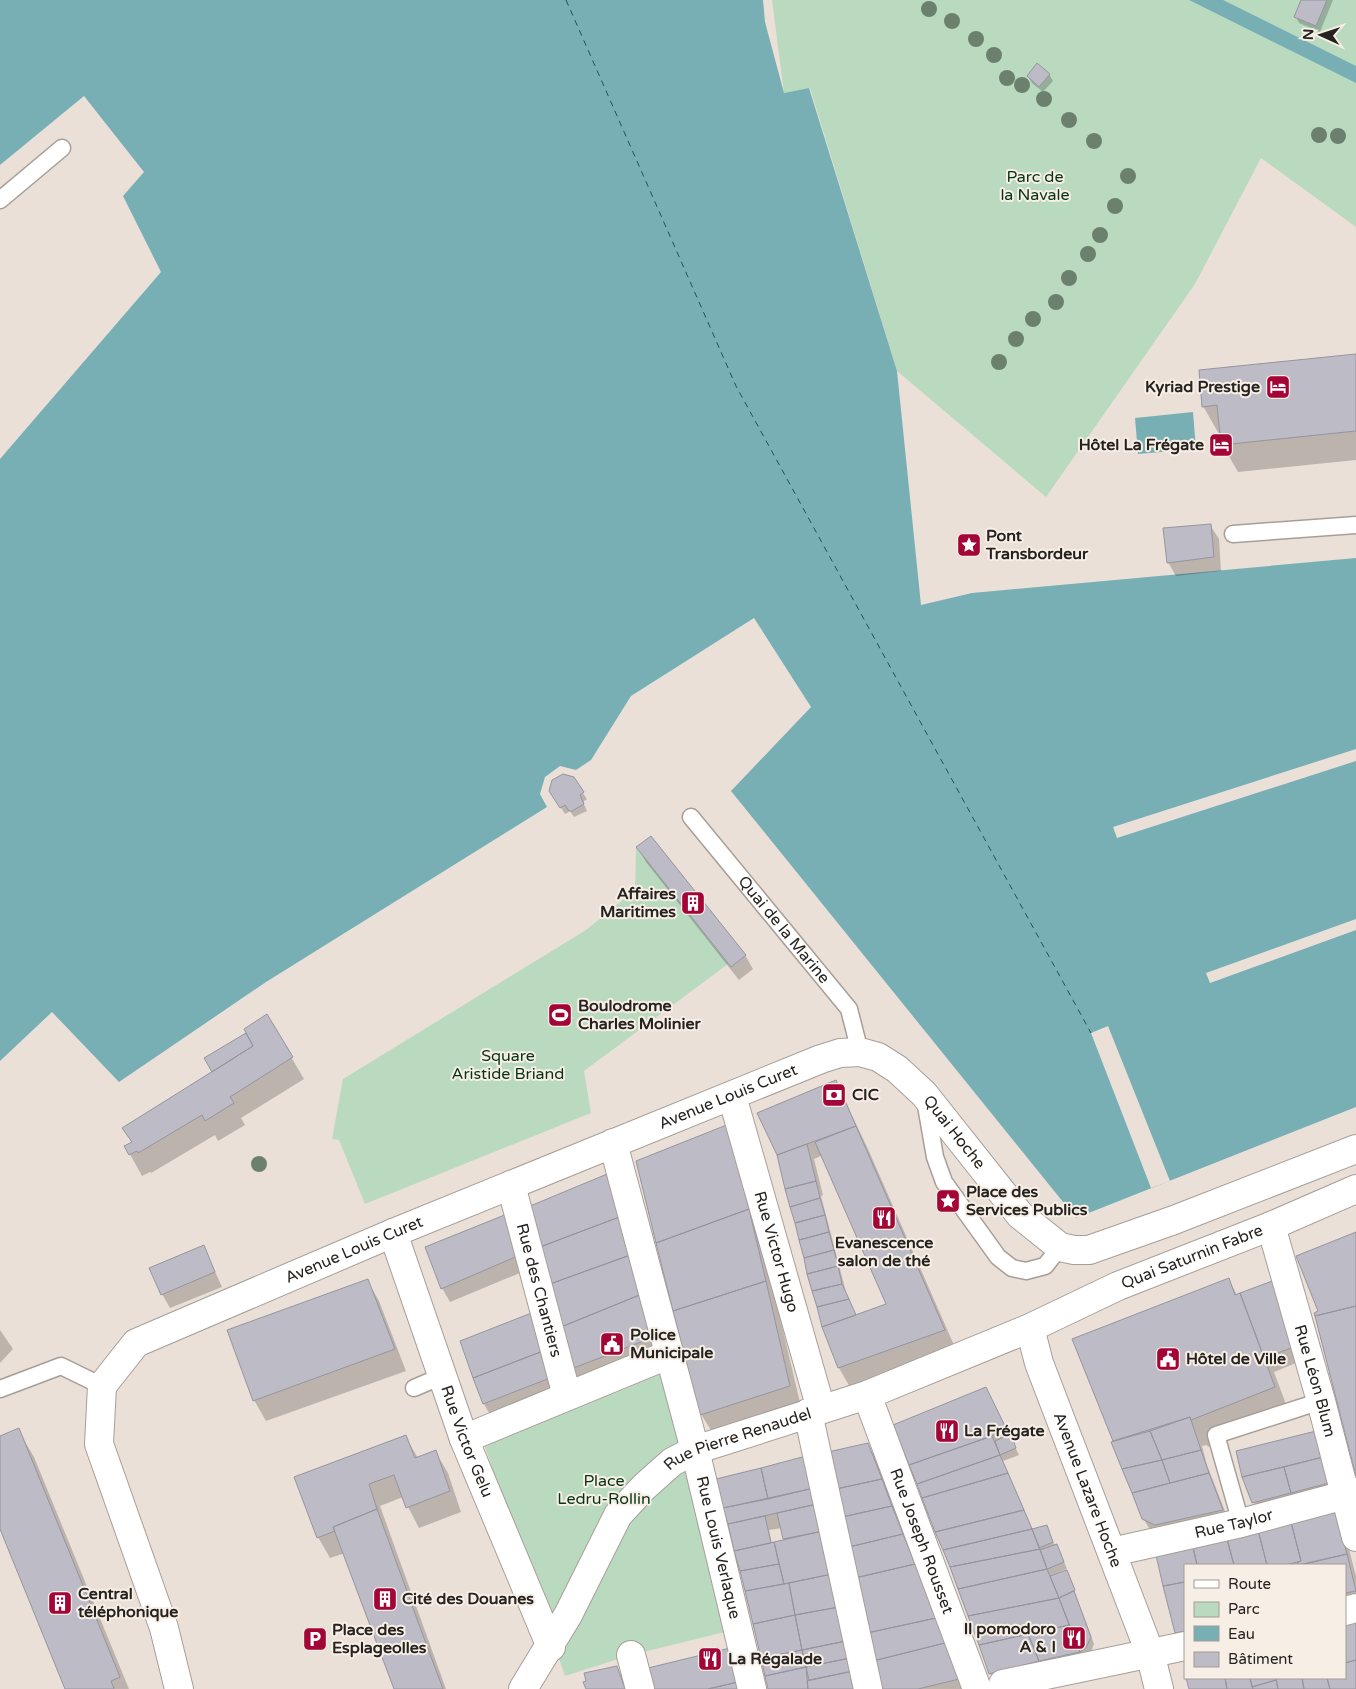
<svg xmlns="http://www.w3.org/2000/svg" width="1356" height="1689" viewBox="0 0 1356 1689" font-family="'Varela Round',sans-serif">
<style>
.green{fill:#badac0}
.water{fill:#78afb5}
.pier{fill:#eae0d8}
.shadow{fill:#0003;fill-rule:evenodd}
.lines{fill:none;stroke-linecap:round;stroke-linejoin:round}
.ferry{stroke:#205257;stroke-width:1;stroke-dasharray:6 5;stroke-linecap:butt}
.building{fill:#bdbbc6;stroke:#96949e}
.lane-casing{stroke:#a79e97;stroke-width:19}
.street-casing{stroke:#a79e97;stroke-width:30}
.secondary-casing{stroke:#a79e97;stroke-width:30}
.lane{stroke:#fff;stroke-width:16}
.street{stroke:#fff;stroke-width:28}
.secondary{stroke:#fff;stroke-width:28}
.tree{fill:#6c816d}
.labels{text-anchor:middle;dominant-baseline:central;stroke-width:4;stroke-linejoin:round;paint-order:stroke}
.park-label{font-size:16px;fill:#053315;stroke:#f7eee5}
.poi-label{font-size:16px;font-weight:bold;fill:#25221f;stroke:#f7eee5;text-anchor:start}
.street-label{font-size:16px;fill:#25221f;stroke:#f7eee5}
</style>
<rect width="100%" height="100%" fill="#eae0d8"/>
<path class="green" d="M772 0H1356V227L1261 158 1195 284 1046 497 897 371 810 88 784 93Z
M636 847 728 964 584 1071 591 1113 365 1204 339 1140 332 1139 343 1079 586 930 635 890Z
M670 1354 737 1629 631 1655 565 1676 480 1433Z"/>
<path class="water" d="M0 0H763L765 22 784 93 809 88 897 371 921 605 972 593 1356 558V1107L1076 1218 731 791 811 707 754 618 631 696 591 760 576 770 560 766 545 777 540 794 547 807 266 982 119 1082 52 1012 0 1061V459L161 272 123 196 144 172 84 96 0 165Z
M1189 0H1223L1356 66V83Z
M1193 412 1196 449 1138 454 1135 418Z"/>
<path class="pier" d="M1356 749V761L1117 838 1113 827Z
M1356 919V930L1210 983 1206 973Z
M1108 1026 1170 1181 1151 1188 1091 1033Z"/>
<path class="shadow" d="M1303 0H1333L1320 32 1299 23 1296 17Z
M1049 74 1053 81 1043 92 1032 83 1028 76Z
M1356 355V460L1238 472 1222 444 1221 434H1219L1203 406Z
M1210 525 1219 539 1221 571 1176 576 1168 562Z
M573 778 587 799 583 802 587 811 574 817 570 811 565 814 555 798Z
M638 848 745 955 753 969 739 980 646 862Z
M267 1016 304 1079 241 1118 245 1125 218 1141 215 1135 151 1173 150 1172 142 1176 126 1147 132 1143 124 1129 254 1044Z
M836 1082 868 1149 957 1352 851 1389 839 1368 778 1155 758 1113ZM823 1155 888 1305 856 1316 846 1292 821 1196 823 1195 814 1159Z
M740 1147 801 1407 714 1435 701 1414Z
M611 1174 661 1351 580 1382 572 1368Z
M515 1229 527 1270 450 1302 442 1288Z
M204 1247 222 1287 170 1308 162 1294Z
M367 1280 379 1301 406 1371 266 1421 254 1400Z
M1229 1280 1237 1295 1274 1281 1301 1361 1274 1372 1290 1415 1208 1447 1207 1445 1202 1446 1207 1465 1230 1524 1152 1533 1143 1518 1073 1339Z
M542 1327 557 1392 492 1418 484 1404 462 1342Z
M0 1330 13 1349 0 1363Z
M986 1388 1019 1455 1003 1461 1033 1530 1047 1526 1055 1546 1060 1552 1067 1569 1052 1575 1053 1577 1070 1579 1094 1644 1090 1654 998 1687 990 1673 911 1464Z
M18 1430 34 1457 129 1689H67L0 1525V1437Z
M1315 1432 1332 1488 1257 1509 1244 1477 1237 1452Z
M405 1436 418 1458 435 1451 448 1473 461 1512 419 1528 403 1497 380 1506 446 1689H396L345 1553 330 1558 318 1537Z
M868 1445 876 1459 965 1689H880Z
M806 1458 856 1679 769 1689 729 1524ZM782 1528 785 1541 772 1544 769 1530ZM774 1549H777L786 1590 784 1591Z
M1335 1513 1343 1527 1356 1576V1607L1345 1609V1565H1185V1646L1176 1632 1157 1556Z
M1356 1622V1689H1190L1187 1678H1345V1624Z
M616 1667 629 1689H587Z"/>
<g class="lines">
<path class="ferry" d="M566 0 736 386 1091 1033"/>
</g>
<path class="building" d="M1301 0H1327L1316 26 1294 17Z
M1037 63 1050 74 1039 87 1027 76Z
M1356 354V431L1221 445 1217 405 1202 407 1199 370Z
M1211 524 1214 557 1167 563 1163 528Z
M563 774 574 777 584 792 580 795 584 804 572 811H569L565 805 560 808 549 791 552 780Z
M651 836 746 955 731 967 636 847Z
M267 1014 293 1057 230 1097 234 1103 205 1121 202 1115 138 1153 137 1151 129 1155 124 1146 132 1142 122 1128 253 1046 244 1029Z
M246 1033 253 1046 212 1072 204 1058Z
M836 1080 856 1126 777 1155 757 1113Z
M729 1124 749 1209 656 1243 636 1161Z
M856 1126 945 1330 838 1368 822 1327 886 1304 815 1142Z
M807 1144 816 1181 785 1189 777 1155Z
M612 1172 622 1216 540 1247 530 1206Z
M816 1181 820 1198 790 1207 785 1189Z
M820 1198 825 1215 795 1223 790 1207Z
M749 1209 766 1281 673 1311 656 1243Z
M507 1214 520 1255 441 1289 425 1247Z
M825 1215 829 1232 799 1240 795 1223Z
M622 1216 633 1254 550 1284 540 1247Z
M829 1232 834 1250 804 1258 799 1240Z
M1356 1232V1306L1315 1316 1314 1313 1318 1311 1296 1256Z
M204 1245 215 1272 161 1295 149 1268Z
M834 1250 838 1266 807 1274 804 1258Z
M633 1254 642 1294 561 1327 550 1284Z
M838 1266 842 1284 812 1291 807 1274Z
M1229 1278 1235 1295 1240 1293 1275 1387 1191 1420 1190 1417 1113 1441 1072 1339Z
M368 1279 395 1349 253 1401 227 1330Z
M1275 1280 1294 1347 1264 1358 1240 1293Z
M766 1281 790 1386 700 1415 673 1311Z
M842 1284 849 1299 817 1307 812 1291Z
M642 1294 654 1337 571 1369 561 1327Z
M849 1299 856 1315 822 1327 817 1307Z
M1356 1306V1476L1315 1316Z
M534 1312 543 1351 473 1378 460 1341Z
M543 1351 550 1378 483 1404 473 1378Z
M986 1387 1005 1426 992 1436 909 1465 893 1425Z
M1190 1417 1201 1450 1162 1460 1150 1431Z
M19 1428 120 1677 111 1681 114 1689H65L0 1529V1436Z
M1150 1431 1162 1460 1122 1469 1111 1442Z
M1316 1431 1323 1457 1242 1477 1236 1451Z
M1011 1434 1016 1448 1000 1455 995 1441Z
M406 1435 415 1458 436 1450 450 1491 406 1508 394 1475 369 1484 377 1509 333 1527 335 1531 317 1538 294 1477Z
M992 1436 1000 1455 917 1484 909 1465Z
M868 1443 882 1479 836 1489 828 1452Z
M1201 1450 1209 1473 1170 1483 1162 1460Z
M1000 1455 1008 1473 922 1498 917 1484Z
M806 1456 814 1488 768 1499 761 1468Z
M1323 1457 1329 1483 1291 1493 1284 1467Z
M1162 1460 1170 1483 1132 1493 1122 1469Z
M1284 1467 1291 1493 1252 1503 1242 1477Z
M761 1468 768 1499 723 1508 716 1479Z
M1008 1473 1024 1510 935 1532 922 1498Z
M1209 1473 1223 1510 1155 1525 1142 1519 1132 1493Z
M882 1479 892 1506 842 1517 836 1489Z
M814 1488 817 1504 728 1524 723 1508Z
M817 1504 823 1531 783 1539 777 1513Z
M892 1506 903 1534 849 1547 842 1517Z
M377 1509 425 1641 443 1689H394L333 1527Z
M1024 1510 1032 1529 943 1550 935 1532Z
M1336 1512 1347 1554 1298 1565V1562L1301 1561 1291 1522Z
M765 1516 771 1543 734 1551 728 1524Z
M1291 1522 1301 1561 1286 1565H1267L1258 1530Z
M1047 1525 1053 1542 1039 1548 1032 1529Z
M1032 1529 1040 1549 950 1567 943 1550Z
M1258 1530 1267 1565H1234L1227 1538Z
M823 1531 832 1574 784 1584 774 1542Z
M903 1534 915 1564 855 1578 849 1547Z
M1227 1540 1234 1565H1197L1193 1547Z
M774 1542 779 1564 740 1571 734 1551Z
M1057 1544 1064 1562 1047 1569 1040 1550Z
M1193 1547 1197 1565H1185V1582L1163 1586 1156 1555Z
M1040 1549 1047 1569 958 1589 950 1567Z
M1347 1554 1356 1591 1345 1593V1565H1301Z
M779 1564 784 1584 745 1591 740 1571Z
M915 1564 936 1618 867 1633 855 1578Z
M1047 1569 1059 1598 968 1616 958 1589Z
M1067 1570 1075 1590 1059 1598 1050 1576Z
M832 1574 839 1607 795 1615 789 1583Z
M1185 1582V1631L1175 1633 1163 1586Z
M789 1583 795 1615 753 1624 745 1591Z
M1074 1591 1091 1637 1086 1648 1080 1652 1059 1598Z
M1059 1598 1069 1625 979 1645 968 1616Z
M839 1607 846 1641 802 1650 795 1615Z
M795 1615 802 1650 761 1658 753 1624Z
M936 1618 945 1643 873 1661 867 1633Z
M1356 1620V1660L1345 1663V1623Z
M1069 1625 1080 1652 1039 1661 1028 1634Z
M1028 1634 1039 1661 989 1674 979 1645Z
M846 1641 850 1658 806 1667 802 1650Z
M945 1643 959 1679 918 1689H879L873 1661Z
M730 1648 738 1682 708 1689H649L644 1669Z
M802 1650 806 1667 765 1676 761 1658Z
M850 1658 853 1671 809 1680 806 1667Z
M1356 1660V1689H1330L1327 1678H1345V1663Z
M617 1666 625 1689H586L583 1682 586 1681 584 1673Z
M806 1667 808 1689H768L765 1676Z
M853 1671 857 1689H808L807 1681Z
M1186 1678H1225L1227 1689H1189Z
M1225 1678H1250L1253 1689H1227Z
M1250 1678H1276V1680L1252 1687Z
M1280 1678H1302L1304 1689H1278L1276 1679Z
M1302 1678H1327L1330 1689H1304Z
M1276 1680 1278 1689H1253L1252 1687Z
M738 1682 740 1689H708Z"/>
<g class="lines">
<defs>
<g id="lane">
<path d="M0 200 62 148"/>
<path d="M1233 534 1356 525"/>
<path id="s1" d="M691 817 849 1009 860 1052"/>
<path d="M925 1100 935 1157 944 1182 998 1257 1012 1268 1026 1271 1045 1266 1060 1247"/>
<path d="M414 1388 442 1376"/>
<path d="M0 1389 61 1366 102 1386"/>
<path d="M1241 1523 1216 1435 1321 1401"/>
</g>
<g id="street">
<path id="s2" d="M732 1096 821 1409"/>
<path id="s3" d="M613 1143 695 1450 752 1689"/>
<path id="s4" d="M511 1185 567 1396"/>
<path id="s5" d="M1271 1226 1321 1401 1356 1537"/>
<path id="s6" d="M393 1233 464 1439 551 1647"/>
<path id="s7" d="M1030 1328 1039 1363 1150 1653 1159 1689"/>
<path id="s8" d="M867 1395 977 1689"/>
<path d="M808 1413 868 1689"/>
<path d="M464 1439 670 1354"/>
<path id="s9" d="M1112 1552 1241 1523 1356 1492"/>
<path d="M1345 1611 1356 1608"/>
<path d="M631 1655 640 1689"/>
<path d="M1004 1689 1003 1684 1185 1646"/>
</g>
<g id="secondary">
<path id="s10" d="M179 1689 164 1628 99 1444 102 1386 136 1343 393 1233 821 1059 840 1053 860 1052 878 1057 897 1069 924 1094 1020 1215 1060 1247 1074 1250H1089L1174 1220 1356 1149"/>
<path id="s11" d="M523 1689 568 1615 618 1515 644 1487 672 1462 695 1450 867 1395 1030 1328 1118 1286 1271 1226 1356 1189"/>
</g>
</defs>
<use href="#lane" class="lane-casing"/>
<use href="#street" class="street-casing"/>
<use href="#secondary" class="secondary-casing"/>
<use href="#lane" class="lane"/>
<use href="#street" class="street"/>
<use href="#secondary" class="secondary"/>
</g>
<g class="tree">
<circle cx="929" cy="9" r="8"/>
<circle cx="952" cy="21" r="8"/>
<circle cx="976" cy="39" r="8"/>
<circle cx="994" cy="55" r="8"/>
<circle cx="1007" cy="78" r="8"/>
<circle cx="1022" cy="85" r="8"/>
<circle cx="1044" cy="99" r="8"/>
<circle cx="1069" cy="120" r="8"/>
<circle cx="1319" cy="135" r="8"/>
<circle cx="1338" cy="136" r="8"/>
<circle cx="1094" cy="141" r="8"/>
<circle cx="1128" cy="176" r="8"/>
<circle cx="1115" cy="206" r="8"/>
<circle cx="1100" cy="235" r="8"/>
<circle cx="1088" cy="254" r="8"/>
<circle cx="1069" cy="278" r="8"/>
<circle cx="1056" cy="302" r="8"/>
<circle cx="1033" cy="319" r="8"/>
<circle cx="1016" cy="339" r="8"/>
<circle cx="999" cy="362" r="8"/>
<circle cx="259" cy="1164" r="8"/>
</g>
<defs>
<symbol id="hotel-square" viewBox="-11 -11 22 22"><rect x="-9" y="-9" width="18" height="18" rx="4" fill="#a30536" stroke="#f7eee5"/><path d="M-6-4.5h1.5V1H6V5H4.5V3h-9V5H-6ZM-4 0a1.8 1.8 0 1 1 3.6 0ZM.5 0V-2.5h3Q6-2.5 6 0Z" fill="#fff"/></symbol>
<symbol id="sight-square" viewBox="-11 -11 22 22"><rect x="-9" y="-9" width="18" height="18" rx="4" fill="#a30536" stroke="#f7eee5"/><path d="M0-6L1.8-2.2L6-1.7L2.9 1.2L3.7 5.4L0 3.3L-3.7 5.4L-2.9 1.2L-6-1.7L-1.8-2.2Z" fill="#fff"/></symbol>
<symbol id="building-square" viewBox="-11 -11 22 22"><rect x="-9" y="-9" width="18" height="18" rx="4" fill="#a30536" stroke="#f7eee5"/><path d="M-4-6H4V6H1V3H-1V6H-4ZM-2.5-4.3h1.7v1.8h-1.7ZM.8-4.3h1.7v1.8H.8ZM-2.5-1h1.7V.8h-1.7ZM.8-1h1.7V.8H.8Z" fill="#fff"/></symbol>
<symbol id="stadium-square" viewBox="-11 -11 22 22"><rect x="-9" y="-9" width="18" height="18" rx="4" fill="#a30536" stroke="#f7eee5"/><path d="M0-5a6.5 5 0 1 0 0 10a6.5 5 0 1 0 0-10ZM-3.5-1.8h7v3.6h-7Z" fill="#fff"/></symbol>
<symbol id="bank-square" viewBox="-11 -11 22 22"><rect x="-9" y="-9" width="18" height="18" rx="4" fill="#a30536" stroke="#f7eee5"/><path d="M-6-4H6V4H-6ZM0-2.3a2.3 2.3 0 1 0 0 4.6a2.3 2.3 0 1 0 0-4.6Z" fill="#fff"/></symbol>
<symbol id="restaurant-square" viewBox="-11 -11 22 22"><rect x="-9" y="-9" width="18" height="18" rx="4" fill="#a30536" stroke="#f7eee5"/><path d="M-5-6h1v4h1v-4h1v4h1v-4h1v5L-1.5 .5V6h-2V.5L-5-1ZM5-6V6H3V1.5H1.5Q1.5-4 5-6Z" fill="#fff"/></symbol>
<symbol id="civic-square" viewBox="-11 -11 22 22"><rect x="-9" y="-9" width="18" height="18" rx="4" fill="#a30536" stroke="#f7eee5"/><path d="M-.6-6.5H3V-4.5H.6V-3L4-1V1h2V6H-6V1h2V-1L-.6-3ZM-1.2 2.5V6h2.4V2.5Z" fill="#fff"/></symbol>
<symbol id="parking-square" viewBox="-11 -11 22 22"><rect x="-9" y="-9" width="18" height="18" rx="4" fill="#a30536" stroke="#f7eee5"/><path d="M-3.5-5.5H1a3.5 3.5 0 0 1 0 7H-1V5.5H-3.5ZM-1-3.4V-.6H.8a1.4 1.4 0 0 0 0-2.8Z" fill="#fff"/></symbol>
</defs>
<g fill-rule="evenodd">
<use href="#hotel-square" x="1264" y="373" width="28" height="28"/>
<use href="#hotel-square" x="1207" y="431" width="28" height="28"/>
<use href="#sight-square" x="955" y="531" width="28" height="28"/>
<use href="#building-square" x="679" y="889" width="28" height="28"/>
<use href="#stadium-square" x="546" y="1001" width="28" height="28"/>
<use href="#bank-square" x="820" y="1081" width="28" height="28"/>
<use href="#sight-square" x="934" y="1187" width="28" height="28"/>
<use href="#restaurant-square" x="870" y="1204" width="28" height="28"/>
<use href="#civic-square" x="598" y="1330" width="28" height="28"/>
<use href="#civic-square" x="1154" y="1345" width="28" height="28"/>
<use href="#restaurant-square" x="933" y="1417" width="28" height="28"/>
<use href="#building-square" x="371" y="1585" width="28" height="28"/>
<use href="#building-square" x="46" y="1589" width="28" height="28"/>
<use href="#restaurant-square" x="1060" y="1624" width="28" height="28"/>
<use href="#parking-square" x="301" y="1625" width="28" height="28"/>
<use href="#restaurant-square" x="696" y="1645" width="28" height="28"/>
</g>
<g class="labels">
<g class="park-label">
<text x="1035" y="177">Parc de<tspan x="1035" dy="18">la Navale</tspan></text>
<text x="508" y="1056">Square<tspan x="508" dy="18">Aristide Briand</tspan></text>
<text x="604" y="1481">Place<tspan x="604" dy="18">Ledru-Rollin</tspan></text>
</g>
<g class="poi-label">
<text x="1260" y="387" text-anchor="end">Kyriad Prestige</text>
<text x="1204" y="445" text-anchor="end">Hôtel La Frégate</text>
<text x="986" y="536">Pont<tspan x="986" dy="18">Transbordeur</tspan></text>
<text x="676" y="894" text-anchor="end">Affaires<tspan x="676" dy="18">Maritimes</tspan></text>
<text x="578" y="1006">Boulodrome<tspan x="578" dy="18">Charles Molinier</tspan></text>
<text x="852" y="1095">CIC</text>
<text x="966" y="1192">Place des<tspan x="966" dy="18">Services Publics</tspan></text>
<text x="884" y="1243" text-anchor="middle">Evanescence<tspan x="884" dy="18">salon de thé</tspan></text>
<text x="630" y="1335">Police<tspan x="630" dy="18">Municipale</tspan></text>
<text x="1186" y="1359">Hôtel de Ville</text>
<text x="964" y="1431">La Frégate</text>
<text x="78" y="1594">Central<tspan x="78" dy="18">téléphonique</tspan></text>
<text x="402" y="1599">Cité des Douanes</text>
<text x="1056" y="1629" text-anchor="end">Il pomodoro<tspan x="1056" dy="18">A &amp; I</tspan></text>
<text x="332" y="1630">Place des<tspan x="332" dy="18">Esplageolles</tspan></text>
<text x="728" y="1659">La Régalade</text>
</g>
<g class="street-label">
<text stroke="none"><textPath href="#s1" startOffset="146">Quai de la Marine</textPath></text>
<text stroke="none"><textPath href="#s10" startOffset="1012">Avenue Louis Curet</textPath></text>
<text stroke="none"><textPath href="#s10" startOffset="1279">Quai Hoche</textPath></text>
<text stroke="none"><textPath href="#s10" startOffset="608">Avenue Louis Curet</textPath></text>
<text stroke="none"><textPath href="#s2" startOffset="162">Rue Victor Hugo</textPath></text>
<text stroke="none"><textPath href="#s11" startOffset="834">Quai Saturnin Fabre</textPath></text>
<text stroke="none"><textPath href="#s4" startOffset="109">Rue des Chantiers</textPath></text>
<text stroke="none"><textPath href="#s5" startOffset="161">Rue Léon Blum</textPath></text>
<text stroke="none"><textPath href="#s11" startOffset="344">Rue Pierre Renaudel</textPath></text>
<text stroke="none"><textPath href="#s6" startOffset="221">Rue Victor Gelu</textPath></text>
<text stroke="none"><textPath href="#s7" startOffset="172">Avenue Lazare Hoche</textPath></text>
<text stroke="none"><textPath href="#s9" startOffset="125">Rue Taylor</textPath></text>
<text stroke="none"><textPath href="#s8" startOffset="156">Rue Joseph Rousset</textPath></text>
<text stroke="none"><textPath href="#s3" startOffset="418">Rue Louis Verlaque</textPath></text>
</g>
</g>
<rect x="1184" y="1564" width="162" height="115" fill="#f7eee5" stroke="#a39c96"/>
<rect x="1194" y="1580" width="25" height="8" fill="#ffffff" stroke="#a39c96"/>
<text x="1228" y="1589" font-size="15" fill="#25221f">Route</text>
<rect x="1194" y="1602" width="25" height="15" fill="#badac0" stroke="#a39c96"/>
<text x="1228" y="1614" font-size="15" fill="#25221f">Parc</text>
<rect x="1194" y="1626" width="25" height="15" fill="#78afb5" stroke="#a39c96"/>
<text x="1228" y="1639" font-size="15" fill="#25221f">Eau</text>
<rect x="1194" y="1652" width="25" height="15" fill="#bdbbc6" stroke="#a39c96"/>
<text x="1228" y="1664" font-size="15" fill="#25221f">Bâtiment</text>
<g transform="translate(1321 35) rotate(273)" stroke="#f7eee5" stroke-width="4" paint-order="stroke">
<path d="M0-4L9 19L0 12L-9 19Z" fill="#25221f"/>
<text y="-8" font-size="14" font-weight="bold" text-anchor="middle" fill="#25221f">N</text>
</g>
</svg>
